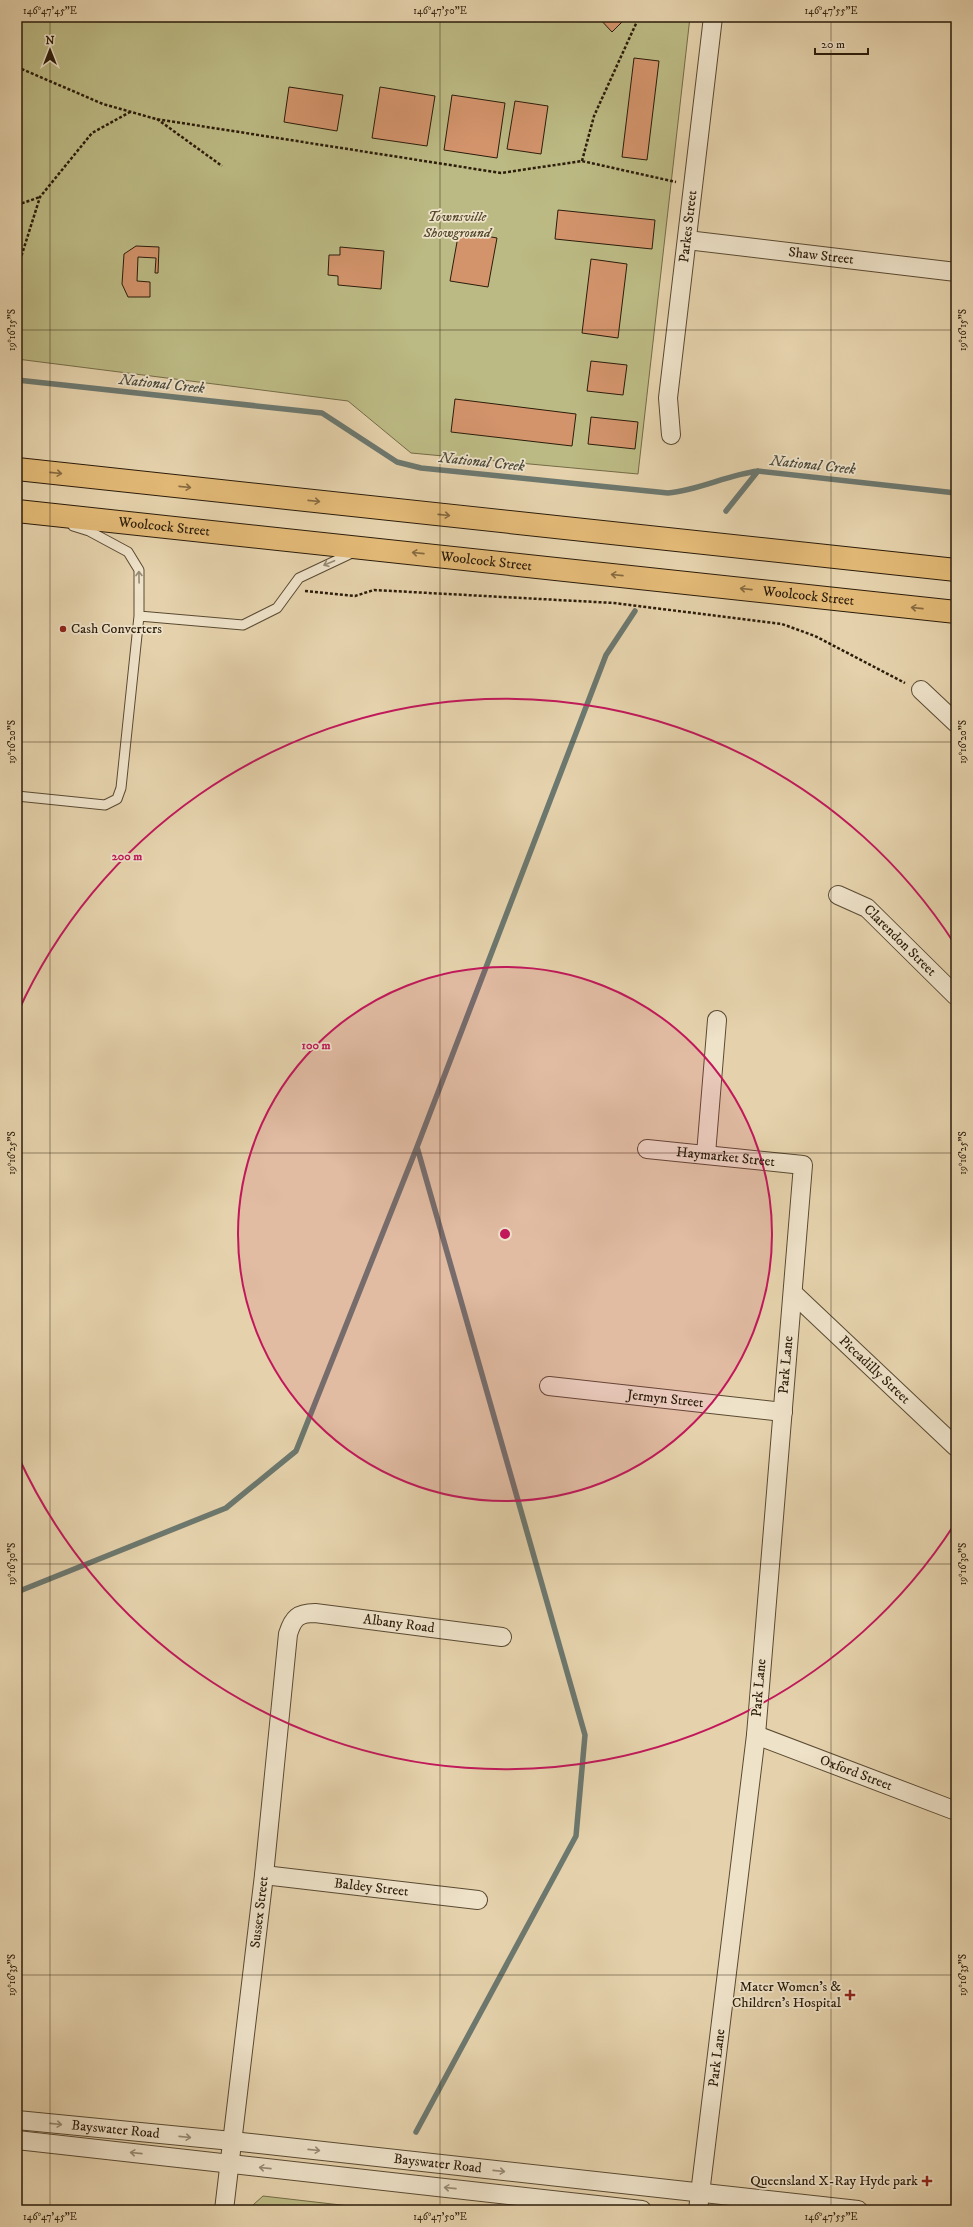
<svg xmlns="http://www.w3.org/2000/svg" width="973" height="2227" viewBox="0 0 973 2227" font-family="'IM FELL DW Pica',serif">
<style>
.green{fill:#bcba84;stroke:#746b47}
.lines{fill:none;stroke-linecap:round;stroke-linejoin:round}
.stream{stroke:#6c786f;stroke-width:5.5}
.building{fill:#d3946c;stroke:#2b1c0a}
.service-casing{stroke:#5a4a32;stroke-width:11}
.minor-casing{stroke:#5a4a32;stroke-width:20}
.primary-casing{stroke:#2b1c0a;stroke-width:24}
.path{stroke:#2b1c0a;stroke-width:2.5;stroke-dasharray:3 2;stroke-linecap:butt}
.service{stroke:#eee2c9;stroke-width:9}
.minor{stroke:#eee2c9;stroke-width:18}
.primary{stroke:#e2b976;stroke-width:22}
.oneway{stroke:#866a40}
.oneway2{stroke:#968973}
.ticks{fill:none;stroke:#2b1c0a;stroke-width:1;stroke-opacity:0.45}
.ring{fill:none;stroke:#c2185b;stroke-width:2}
.poi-dot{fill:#8f2418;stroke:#eee2c9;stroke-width:1.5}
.labels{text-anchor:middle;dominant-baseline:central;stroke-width:3.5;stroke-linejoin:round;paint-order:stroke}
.park-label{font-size:14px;font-style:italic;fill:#564b2f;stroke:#eee2c9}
.street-label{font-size:14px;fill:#2b1c0a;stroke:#eee2c9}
.poi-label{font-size:14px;fill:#2b1c0a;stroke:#eee2c9;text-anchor:end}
.water-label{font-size:15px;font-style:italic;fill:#4c4a3c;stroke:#eee2c9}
.centre{fill:#c2185b;stroke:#eee2c9;stroke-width:2}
.ring-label{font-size:12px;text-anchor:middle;font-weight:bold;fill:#c2185b;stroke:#eee2c9;stroke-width:3.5;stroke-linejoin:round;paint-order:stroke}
.neatline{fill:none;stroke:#2b1c0a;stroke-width:1.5}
.ticks-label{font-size:10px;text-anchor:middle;fill:#2b1c0a}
</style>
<rect width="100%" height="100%" fill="#e5d2ac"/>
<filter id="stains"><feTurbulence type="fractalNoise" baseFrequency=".005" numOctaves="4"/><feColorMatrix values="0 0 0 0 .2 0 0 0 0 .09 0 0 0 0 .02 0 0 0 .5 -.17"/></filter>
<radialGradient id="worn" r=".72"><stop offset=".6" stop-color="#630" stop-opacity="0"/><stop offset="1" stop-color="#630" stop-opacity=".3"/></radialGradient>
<path class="green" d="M17 17H690L638 474 411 453 348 401 17 359Z
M263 2196 384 2210H253V2205Z"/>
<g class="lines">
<path class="stream" d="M17 380 322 413 397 462 421 468 668 493C699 490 727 475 758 471L956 493
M726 511 758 471
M17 1592 226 1508 296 1451 417 1147 606 655 635 611
M416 2132 576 1836 585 1735 417 1147"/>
</g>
<path class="building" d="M598 17H620L623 21 612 32Z
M634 58 659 61 647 160 622 157Z
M289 87 343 95 337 131 284 122Z
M380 87 435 96 427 146 372 138Z
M452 95 505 103 497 158 444 150Z
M515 101 548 106 541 154 507 149Z
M558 210 655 220 652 249 555 239Z
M459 231 497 238 488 287 450 281Z
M136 246 159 247 158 273H155L156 258 138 257 137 281 150 282V297H128L122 284 124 254Z
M340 247 384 251 381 289 338 285V276L328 275 329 255H340Z
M591 259 627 264 618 338 582 333Z
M591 361 627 365 623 395 587 391Z
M455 399 576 414 572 446 451 432Z
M591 417 638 422 635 449 588 444Z"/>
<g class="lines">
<defs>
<path id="service" d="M139 616 243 625 277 608 299 578 352 553
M17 796 105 805 117 799 121 788 139 616V570L128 552 89 531 73 526"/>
<g id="minor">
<path id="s1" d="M687 240 956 272"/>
<path id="s2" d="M671 435 668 398 713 17"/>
<path d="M921 690 956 723"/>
<path id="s3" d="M838 895 867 908 956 996"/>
<path id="s4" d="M647 1149 803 1165 756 1735 698 2210"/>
<path d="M706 1154 717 1020"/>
<path id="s5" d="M793 1293 956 1447"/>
<path id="s6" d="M549 1386 783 1412"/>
<path id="s7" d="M756 1735 956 1811"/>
<path id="s8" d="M264 1875 478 1900"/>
<path id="s9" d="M17 2120 232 2141 858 2210"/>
<path d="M17 2140 642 2210"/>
<path id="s10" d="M224 2210 264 1875 288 1634C293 1618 298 1613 315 1613L502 1637"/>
</g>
<g id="primary">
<path d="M17 469 956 570"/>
<path id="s11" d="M17 511 956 612"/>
</g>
</defs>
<use href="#service" class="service-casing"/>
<use href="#minor" class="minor-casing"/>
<use href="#primary" class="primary-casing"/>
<path class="path" d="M17 67 103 104 156 119 501 173 582 161 676 182
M157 119 222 166
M582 161 594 116 639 17
M17 205 40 197
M17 270 40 197 92 133 130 112
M305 591 355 596 374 590 614 603 782 624 815 636 905 683"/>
<use href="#service" class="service"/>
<use href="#minor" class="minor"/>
<use href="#primary" class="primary"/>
</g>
<defs><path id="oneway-shaft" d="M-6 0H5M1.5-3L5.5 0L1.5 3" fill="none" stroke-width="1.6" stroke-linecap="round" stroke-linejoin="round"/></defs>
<g class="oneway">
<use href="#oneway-shaft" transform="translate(56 473) rotate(6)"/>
<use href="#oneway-shaft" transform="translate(185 487) rotate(6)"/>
<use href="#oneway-shaft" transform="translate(314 501) rotate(6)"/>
<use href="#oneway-shaft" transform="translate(444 515) rotate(6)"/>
<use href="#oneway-shaft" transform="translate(418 553) rotate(-174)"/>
<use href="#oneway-shaft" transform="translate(617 575) rotate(-174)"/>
<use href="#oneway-shaft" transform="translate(746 589) rotate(-174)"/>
<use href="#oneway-shaft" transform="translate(917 608) rotate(-174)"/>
</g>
<g class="oneway2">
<use href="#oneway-shaft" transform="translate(329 563) rotate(157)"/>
<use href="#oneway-shaft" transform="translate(139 577) rotate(-91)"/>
<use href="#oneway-shaft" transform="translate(56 2124) rotate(6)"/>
<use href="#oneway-shaft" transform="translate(185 2137) rotate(6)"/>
<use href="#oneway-shaft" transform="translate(314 2150) rotate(6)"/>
<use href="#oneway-shaft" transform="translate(136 2153) rotate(-174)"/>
<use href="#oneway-shaft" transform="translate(265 2168) rotate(-174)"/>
<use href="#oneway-shaft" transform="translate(499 2171) rotate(6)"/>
<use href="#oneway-shaft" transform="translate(450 2188) rotate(-174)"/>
</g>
<path class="ticks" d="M50 17V2210M440 17V2210M831 17V2210M17 330H956M17 742H956M17 1153H956M17 1564H956M17 1975H956"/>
<circle cx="505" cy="1234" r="267" fill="#c2185b" fill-opacity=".12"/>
<g class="ring">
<circle cx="505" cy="1234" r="267"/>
<path d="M954 1525A535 535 0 0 1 18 1456M18 1012A535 535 0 0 1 954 943"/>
</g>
<g class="poi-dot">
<circle cx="63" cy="629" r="4"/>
<path d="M848 1989h4v4h4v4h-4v4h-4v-4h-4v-4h4z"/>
<path d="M925 2175h4v4h4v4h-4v4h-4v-4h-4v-4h4z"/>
</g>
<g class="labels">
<g class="park-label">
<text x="457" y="217">Townsville<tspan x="457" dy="16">Showground</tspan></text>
</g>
<g class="street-label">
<text stroke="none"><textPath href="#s2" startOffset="210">Parkes Street</textPath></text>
<text stroke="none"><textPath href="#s1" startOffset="135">Shaw Street</textPath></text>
<text stroke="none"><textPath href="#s11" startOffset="148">Woolcock Street</textPath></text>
<text stroke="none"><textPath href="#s11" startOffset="472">Woolcock Street</textPath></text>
<text stroke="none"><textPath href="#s11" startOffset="796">Woolcock Street</textPath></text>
<text stroke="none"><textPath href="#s3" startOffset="78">Clarendon Street</textPath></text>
<text stroke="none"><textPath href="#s4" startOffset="79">Haymarket Street</textPath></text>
<text transform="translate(786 1365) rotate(-85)">Park Lane</text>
<text stroke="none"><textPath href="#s5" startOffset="112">Piccadilly Street</textPath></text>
<text stroke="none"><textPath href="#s6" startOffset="117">Jermyn Street</textPath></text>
<text stroke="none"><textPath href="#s10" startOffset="702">Albany Road</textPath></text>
<text transform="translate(759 1688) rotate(-85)">Park Lane</text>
<text stroke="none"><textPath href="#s7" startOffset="107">Oxford Street</textPath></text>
<text stroke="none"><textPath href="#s8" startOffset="108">Baldey Street</textPath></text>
<text stroke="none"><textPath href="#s10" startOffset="300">Sussex Street</textPath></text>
<text transform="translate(717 2058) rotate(-83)">Park Lane</text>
<text stroke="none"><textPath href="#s9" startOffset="99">Bayswater Road</textPath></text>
<text stroke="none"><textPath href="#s9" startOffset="423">Bayswater Road</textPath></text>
</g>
<g class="poi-label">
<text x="71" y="629" text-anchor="start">Cash Converters</text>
<text x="841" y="1987">Mater Women's &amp;<tspan x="841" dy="16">Children's Hospital</tspan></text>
<text x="918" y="2181">Queensland X-Ray Hyde park</text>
</g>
<g class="water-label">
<text transform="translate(162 384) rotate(6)">National Creek</text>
<text transform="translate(482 462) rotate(6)">National Creek</text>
<text transform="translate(813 465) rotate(6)">National Creek</text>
</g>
</g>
<circle cx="505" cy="1234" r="6" class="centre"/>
<g class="ring-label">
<text x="127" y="860">200 m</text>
<text x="316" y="1049">100 m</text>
</g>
<rect width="973" height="2227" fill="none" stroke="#e5d2ac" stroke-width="44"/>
<g transform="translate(50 50)" stroke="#eee2c9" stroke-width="3" paint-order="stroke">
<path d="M0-3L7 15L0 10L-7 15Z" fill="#2b1c0a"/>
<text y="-6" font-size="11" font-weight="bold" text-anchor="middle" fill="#2b1c0a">N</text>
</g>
<path d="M815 48v6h53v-6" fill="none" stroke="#2b1c0a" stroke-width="2"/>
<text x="821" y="48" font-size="12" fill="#2b1c0a" stroke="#eee2c9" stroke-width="3" paint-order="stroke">20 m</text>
<rect x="22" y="22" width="929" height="2183" class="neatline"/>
<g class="ticks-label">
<text x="50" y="14">146°47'45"E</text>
<text x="440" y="14">146°47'50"E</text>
<text x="831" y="14">146°47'55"E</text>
<text transform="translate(11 330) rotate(-90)" y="4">19°16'15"S</text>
<text transform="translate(962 330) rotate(-90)" y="4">19°16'15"S</text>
<text transform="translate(11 742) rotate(-90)" y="4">19°16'20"S</text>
<text transform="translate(962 742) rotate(-90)" y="4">19°16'20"S</text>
<text transform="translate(11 1153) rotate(-90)" y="4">19°16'25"S</text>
<text transform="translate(962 1153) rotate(-90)" y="4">19°16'25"S</text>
<text transform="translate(11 1564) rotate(-90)" y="4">19°16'30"S</text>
<text transform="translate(962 1564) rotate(-90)" y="4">19°16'30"S</text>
<text transform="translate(11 1975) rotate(-90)" y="4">19°16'35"S</text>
<text transform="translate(962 1975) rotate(-90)" y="4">19°16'35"S</text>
<text x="50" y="2220">146°47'45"E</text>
<text x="440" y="2220">146°47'50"E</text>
<text x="831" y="2220">146°47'55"E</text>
</g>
<rect width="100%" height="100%" filter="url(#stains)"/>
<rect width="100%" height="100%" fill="url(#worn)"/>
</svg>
